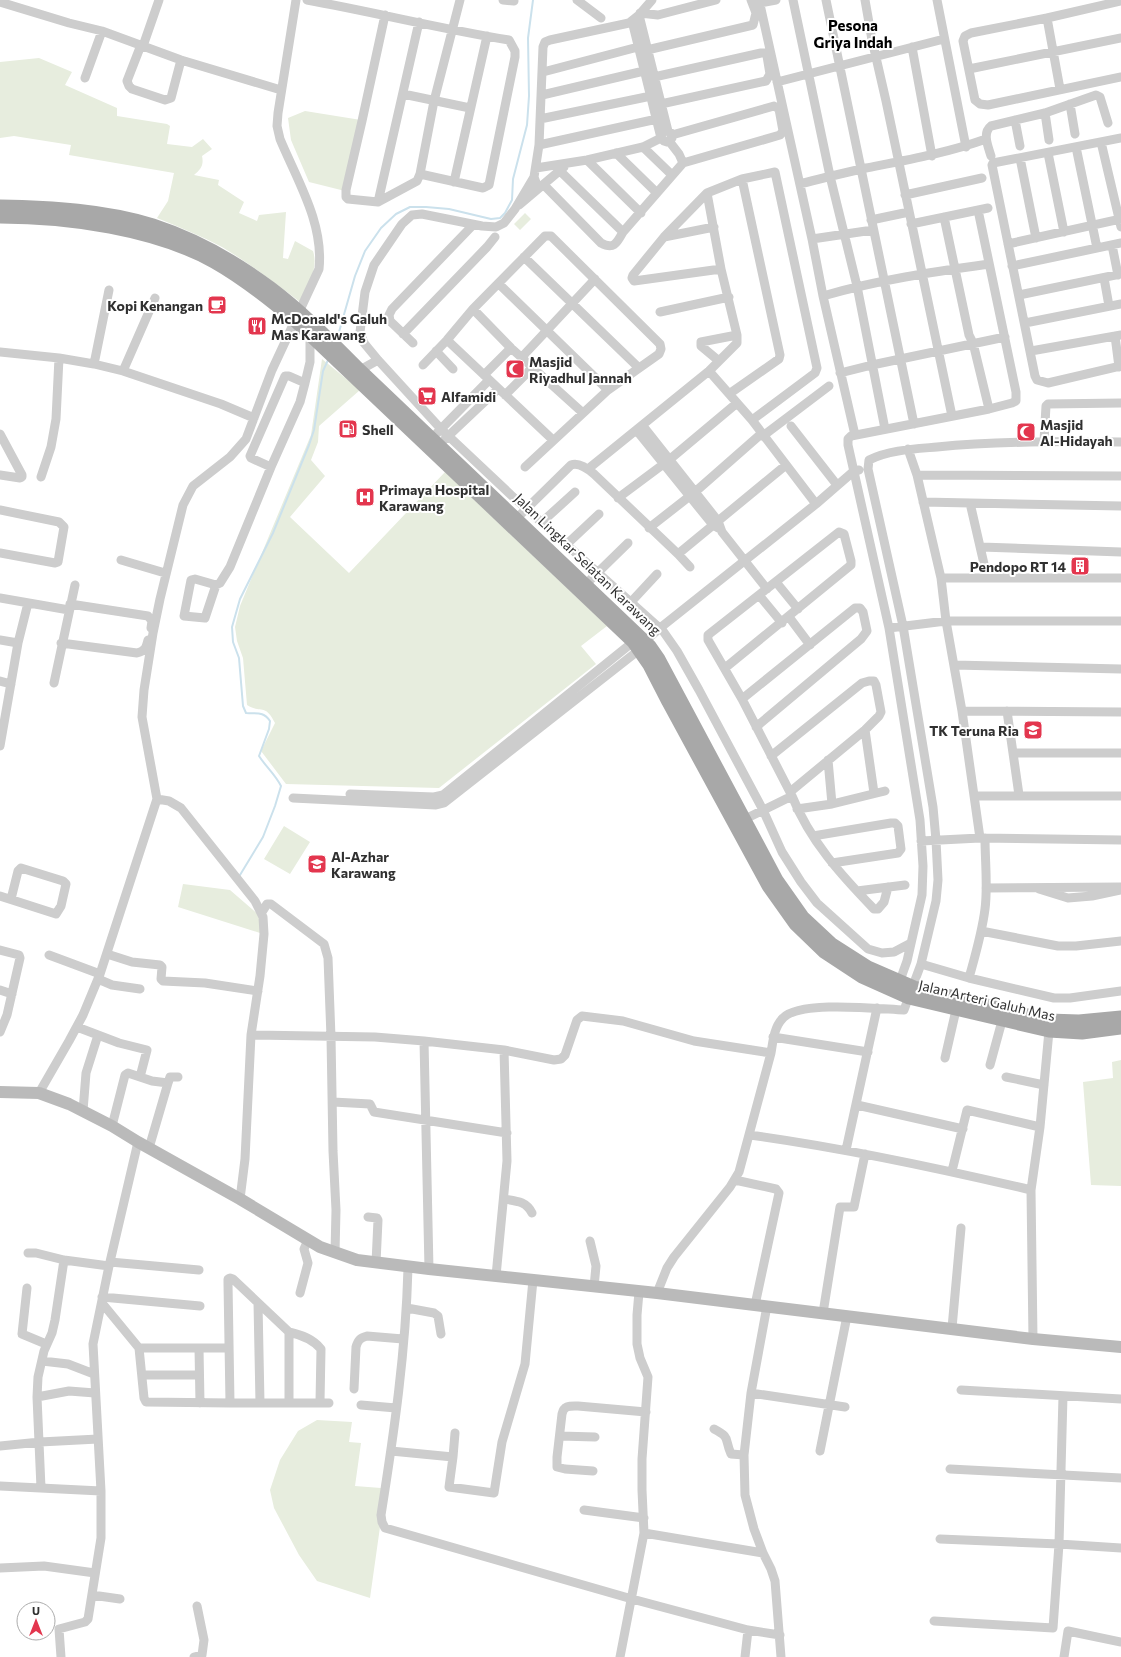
<svg xmlns="http://www.w3.org/2000/svg" width="1121" height="1657" viewBox="0 0 1121 1657" font-family="Commissioner,sans-serif">
<style>
.green{fill:#e7edde}
.lines{fill:none;stroke-linecap:round;stroke-linejoin:round}
.stream{stroke:#cbe1ec;stroke-width:2}
.street{stroke:#cdcdcd;stroke-width:9}
.secondary{stroke:#bababa;stroke-width:12}
.primary{stroke:#a8a8a8;stroke-width:13}
.labels{text-anchor:middle;dominant-baseline:central;stroke-width:4;stroke-linejoin:round;paint-order:stroke}
.poi-label{font-size:14px;font-weight:bold;fill:#303030;stroke:#fff;text-anchor:start}
.street-label{font-size:14px;fill:#303030;stroke:#fff}
.neighbourhood-label{font-size:15px;font-weight:bold;fill:#000;stroke:#fff}
</style>
<rect width="100%" height="100%" fill="#fff"/>
<path class="green" d="M39 58 72 72 65 85 117 108V116L167 124 170 126 167 144 192 147 203 139 212 149 202 156C204 165 201 169 194 175L219 180 218 185 244 202 239 213 257 221 259 215 286 212 283 258 288 259 295 241 313 251C319 270 307 285 300 302 275 283 249 263 222 247 201 236 179 227 157 218L168 201 174 173 69 155 71 145 14 136 0 138V62Z
M305 111 361 120 345 191 309 182 291 140 288 118Z
M525 213 531 219 520 230 514 224Z
M322 359 360 390 319 426 318 442 311 460 325 476 290 517 349 573 445 472 607 626 581 646 596 664 439 788 286 784 261 751 275 723C265 703 261 714 247 705L243 658 237 641 235 627 240 606 254 572 311 435Z
M284 826 310 842 290 874 264 859Z
M183 884 230 890 260 916V933L178 907Z
M1121 1060V1186L1091 1185 1083 1082 1113 1078 1112 1062Z
M317 1420 352 1422 349 1442 361 1443 355 1486 381 1488 380 1527 370 1598 317 1581 299 1555 274 1508 270 1490 280 1460 298 1431Z"/>
<g class="lines">
<path class="stream" d="M337 339 355 276 365 251 381 228 396 214 410 207H426L449 209 491 219 500 218 505 213 512 200 513 179 527 125 529 96 528 38 533 0
M240 875 263 837 275 806 281 786C275 774 266 767 259 756L269 729 270 721C263 711 257 714 246 713L243 706 239 658 233 642 232 627 240 599 273 533 309 445 314 430 323 371 328 360"/>
<path class="street" d="M307 0C374 12 441 29 509 40L515 51V57L489 185 483 188 420 174
M503 0 514 1
M577 0 601 18
M759 0 812 239 823 296 855 435
M793 0 830 176 857 286 885 429
M826 0 914 424
M865 0 872 40 886 101 952 416
M937 0 966 147
M0 2 69 23 102 31 181 60 281 90
M760 3 776 0
M640 13 658 15 716 0
M385 15 362 121 346 190V197L348 199 378 202 417 181 420 174 434 101 460 0
M639 15 668 131
M1047 18 971 33 965 36 963 41 975 100 980 104 988 105 1121 77
M632 21 661 138 664 141 667 142 672 138 671 133 668 131H665L661 135
M141 45 127 81 129 86 132 89 165 100 171 98 181 60
M143 46 159 0
M912 47 932 156
M647 50 753 25 756 13 751 0
M969 69 1121 38
M543 72 638 47
M654 77 761 53H766L767 56 770 74 766 81 661 104
M85 78 102 31
M777 82 944 39
M1060 89 1047 18 1121 1
M403 94 470 108
M542 95 644 71
M1070 104 1075 134
M1045 113 1049 140
M540 119 651 96
M1015 120 1020 146
M1121 138 993 163 992 165 1035 376 1037 380 1048 383 1121 366
M669 141 679 154 683 163
M1101 142 1121 227
M539 145 657 119
M643 147 672 175
M1076 147 1097 248
M616 153 657 193
M1048 153 1064 232
M991 156C988 146 982 133 991 126L1045 113 1096 95 1100 97 1108 123
M1020 158 1036 238
M587 160 641 213
M536 168 587 160 643 147 661 138
M559 170 623 232
M534 177 515 209 504 223 496 227 482 226 422 214 412 215 402 224 374 265 365 292 360 332 364 343 378 360 441 429 511 495 663 631 677 651 699 690 763 810 782 852 801 882 817 903 868 949 882 953 894 952 911 943
M454 182 487 36
M800 184C822 178 844 173 866 168 907 160 947 153 986 139
M544 185 601 243C614 250 617 243 623 232L683 163 780 135 783 131 779 109 774 106 672 135
M538 188 534 177 539 145 543 47 545 42 550 40 629 23 639 15 652 0
M905 195 982 178
M378 202 419 22
M519 205 564 167
M944 217 969 335 973 343 989 409
M871 220 909 212
M911 224 988 208
M664 237 714 227
M812 239 873 230
M1008 244 1121 219
M1112 245 1118 275
M524 257 639 368
M1012 266 1121 243
M721 269 634 281 632 278 633 275 664 237 707 193 742 179 775 172 817 368 815 373 752 420
M1104 278 1109 306
M499 284 608 390
M1019 295 1121 274
M823 296C877 280 933 272 989 264
M473 309 511 348 583 413
M660 312 729 297
M1025 323 1121 304
M403 334 487 247 495 237
M1115 336 1119 367
M447 340 553 440
M413 343 390 321 389 315 392 309 473 225
M436 351 453 369
M1031 351 1121 335
M0 352 59 358 94 364 123 371 221 404 254 418
M521 358 595 279
M719 361 701 346V342L737 335
M94 364 109 290
M423 365 447 340 473 309 545 236H551L660 344 661 349 659 354 608 390 525 467
M360 370 378 360
M123 371 155 298
M709 371 752 420 816 504
M840 373 872 365 1005 337
M484 375 511 348
M729 394 779 359 780 355 742 179
M505 395 532 368
M643 426 718 521 722 532 767 589
M791 426 837 485
M637 431 713 525 718 528
M437 433 489 380
M0 434 22 475V477L20 478 0 475
M763 436 829 386
M444 440 498 389
M1044 441 1046 406 1048 404 1121 403
M908 449 917 475 941 578 946 621 962 711 980 838
M271 467 251 458 250 456 285 376H289L305 383 310 362V336
M588 469 709 371 737 343V335L721 269 707 193
M917 475 1121 476
M41 477 51 447 56 419 59 358
M618 498 669 460 737 403
M923 502 1121 506
M970 503 987 577
M0 510 59 522 64 527 58 562 55 563 0 553
M517 518 571 465C579 462 588 469 594 474L678 554 690 567
M542 522 575 492
M649 528 695 492 761 434
M567 544 599 514
M981 547 1121 552
M678 554 786 465
M121 560 165 573
M941 578H1121
M776 582 798 609
M586 584 628 543
M216 585 195 579 191 580 184 616 205 618 216 585 220 583 230 567 271 467 300 402 305 383
M759 595 782 623
M0 598 69 610
M631 602 657 574
M70 604 148 616 152 621 151 628
M789 617 810 645
M889 628 946 621H1121
M0 640 18 643
M645 641 660 628 816 504 854 471 859 470
M61 643 137 653C145 651 146 648 148 640
M954 665 1121 669
M725 668 851 565V561L844 534 839 532 708 635V640L742 699 792 796C810 841 841 875 874 909H878L884 902 888 887
M0 681 11 684
M54 683 75 585
M742 699 855 608H860L863 612 867 631 861 639 756 727
M962 711 1121 712
M1007 711 1019 795
M865 730 874 793
M0 746 18 643 28 603
M1013 753H1121
M771 756 862 683 869 681H874L876 685 881 712 879 716 865 730 790 792
M828 760 832 804
M350 794 434 797 443 795 633 642
M975 796H1121
M293 798 436 805 444 803 639 650
M157 799 169 801 181 808 255 901 263 917 264 934 260 976 251 1035 245 1159 240 1199
M797 809 832 804 885 791
M745 819 792 796
M813 836 891 823H895L898 826 901 849 898 853 832 863
M921 841 980 838 1121 840
M986 888 1121 887
M1039 889 1068 898 1092 896 1121 890
M857 891 905 885
M0 896 56 914 61 906 66 884 63 881 21 868 18 871 11 899
M262 912 267 904H271L324 944 328 958 331 1037 333 1151 336 1210 335 1253
M981 931 1058 946H1076L1121 941
M0 950 19 955 20 958 7 1015 0 1032
M107 954 132 962 160 965 162 967 161 979 163 981 205 983 258 991
M49 955 100 974
M921 964 969 978 1054 998H1070L1121 991
M969 978C975 956 982 933 985 909 988 886 985 862 985 838
M98 979 112 985 140 989
M898 986 907 961 922 895 923 866 920 820 889 628 848 445V439L851 436 989 409 1012 403 1016 401V392L978 210
M0 990 12 994
M77 1027 119 1043 147 1050 140 1077
M251 1035 375 1037 424 1041 504 1050 554 1060 561 1059 565 1055 577 1020 582 1016 623 1021 694 1041 771 1053
M773 1037 868 1052
M424 1041 429 1269
M945 1058 956 1010
M990 1065 1002 1021
M1006 1077 1044 1085
M39 1093 69 1041 83 1015 100 974 157 799 142 717 144 690 153 633 160 599 183 505 193 486 230 457 246 439 272 370 319 269C324 223 297 180 280 139L277 126 278 113 296 0
M333 1102 370 1104 374 1112 507 1133
M857 1105 963 1129
M83 1111 86 1073 98 1035
M112 1126 125 1075 128 1073 152 1081 168 1083 170 1077H178
M750 1135C845 1148 938 1168 1031 1190
M149 1148 168 1083
M846 1150 877 1008
M952 1171 967 1110 1040 1127
M735 1180 776 1189 779 1193 755 1305
M504 1199C516 1201 526 1201 532 1213
M368 1217 377 1218 378 1220 376 1263
M590 1241 596 1266 594 1287
M28 1253H36L64 1260 109 1266
M110 1262 199 1270
M408 1267C406 1350 394 1433 381 1515L382 1522 385 1528 632 1599 748 1630 780 1635
M496 1276 507 1161 504 1050
M27 1288 22 1334 46 1344
M300 1293 308 1263 304 1249 308 1240
M657 1293 667 1268 674 1257 730 1187 739 1172 771 1053C773 1041 774 1027 783 1018 800 1000 879 1009 904 1010L921 964 936 901 938 880 936 840 933 807 903 626 868 469 869 460C889 450 914 449 937 447 999 441 1059 441 1121 442
M102 1297 200 1306
M102 1303 139 1348 144 1398 146 1402 230 1403H329
M258 1303 260 1403
M767 1306 751 1393 744 1455 745 1495 754 1529 763 1553 771 1569 775 1581 781 1657
M407 1308 434 1313 438 1316 441 1334
M823 1313 840 1207H854L865 1154
M952 1328 961 1228
M289 1332C302 1335 313 1339 321 1349L320 1402
M1033 1339 1031 1190 1040 1127 1049 1031
M139 1348H228
M199 1348 200 1403
M42 1361 68 1364 94 1374
M143 1375H199
M354 1389 356 1347C358 1340 360 1338 367 1336L403 1339
M961 1390 1121 1399
M751 1393 845 1407
M37 1397 69 1391 95 1393
M230 1403 228 1283V1279L230 1278 233 1279 289 1332V1403
M361 1405 396 1408
M714 1429C731 1438 724 1438 731 1454L744 1455
M560 1436 595 1437
M0 1446 40 1442 98 1439
M391 1451 453 1457 449 1487 494 1493 502 1442 525 1364 533 1280
M820 1451 847 1316
M453 1457 455 1433
M950 1469 1121 1478
M593 1471 565 1469 557 1467V1457L562 1414C564 1405 570 1406 578 1406L646 1412
M0 1486 101 1491
M41 1488 37 1397 38 1377 44 1351 52 1333 55 1320 64 1260
M584 1510 644 1518
M644 1533 763 1553
M940 1539 1059 1544 1121 1548
M0 1568 44 1566 95 1573
M92 1595 120 1599
M934 1621 1053 1628 1059 1544 1063 1396
M61 1657 59 1629 85 1622 88 1619 101 1538V1491L93 1344 109 1266 138 1142
M194 1657 202 1655 204 1640 197 1606
M620 1657 644 1533 642 1490V1459L648 1377 640 1358 637 1344V1315L639 1292
M745 1657 748 1630
M1064 1657 1068 1631 1121 1642"/>
<path class="secondary" d="M0 1092 39 1093 69 1104 112 1126 138 1142 240 1199 320 1247 357 1260 429 1269 657 1293 1033 1339 1121 1347"/>
<path class="primary" d="M0 206C51 207 105 210 153 225 196 239 235 261 271 288 303 312 331 341 360 370L650 646 659 659 777 880 803 917 832 944 868 967 914 987 1048 1020 1079 1021 1121 1017
M0 217C67 217 155 229 214 262 244 279 269 299 295 321L633 642 649 665 668 702 768 886 795 924 824 952 862 977 909 998 1049 1031 1082 1033 1121 1028"/>
</g>
<defs>
<symbol id="cafe-square" viewBox="-11 -11 22 22"><rect x="-9" y="-9" width="18" height="18" rx="4" fill="#e3364e" stroke="#fff"/><path d="M-5.5-4.5H6V0H3Q3 3.5 0 3.5H-2.5Q-5.5 3.5-5.5 0ZM3-3.2v2h1.7v-2ZM-6 4.5H4V6H-6Z" fill="#fff"/></symbol>
<symbol id="restaurant-square" viewBox="-11 -11 22 22"><rect x="-9" y="-9" width="18" height="18" rx="4" fill="#e3364e" stroke="#fff"/><path d="M-5-6h1v4h1v-4h1v4h1v-4h1v5L-1.5 .5V6h-2V.5L-5-1ZM5-6V6H3V1.5H1.5Q1.5-4 5-6Z" fill="#fff"/></symbol>
<symbol id="mosque-square" viewBox="-11 -11 22 22"><rect x="-9" y="-9" width="18" height="18" rx="4" fill="#e3364e" stroke="#fff"/><path d="M3.5-4.9A6 6 0 1 0 3.5 4.9A5 5 0 1 1 3.5-4.9Z" fill="#fff"/></symbol>
<symbol id="supermarket-square" viewBox="-11 -11 22 22"><rect x="-9" y="-9" width="18" height="18" rx="4" fill="#e3364e" stroke="#fff"/><path d="M-6-5.5h2.5l.6 2H6L4.5 2H-2.5L-4.4-4H-6ZM-1.5 3.2a1.3 1.3 0 1 0 .1 0ZM3 3.2a1.3 1.3 0 1 0 .1 0Z" fill="#fff"/></symbol>
<symbol id="fuel-square" viewBox="-11 -11 22 22"><rect x="-9" y="-9" width="18" height="18" rx="4" fill="#e3364e" stroke="#fff"/><path d="M-5.5-6h7V0h2V4h1.3V-2.5L3-4.5l.8-.8L6-3V5H2.5V1h-1V6h-7ZM-4.2-4.7v3.2H.2V-4.7Z" fill="#fff"/></symbol>
<symbol id="hospital-square" viewBox="-11 -11 22 22"><rect x="-9" y="-9" width="18" height="18" rx="4" fill="#e3364e" stroke="#fff"/><path d="M-5-5h3v3.5h4V-5h3V5h-3V1.5h-4V5h-3Z" fill="#fff"/></symbol>
<symbol id="building-square" viewBox="-11 -11 22 22"><rect x="-9" y="-9" width="18" height="18" rx="4" fill="#e3364e" stroke="#fff"/><path d="M-4-6H4V6H1V3H-1V6H-4ZM-2.5-4.3h1.7v1.8h-1.7ZM.8-4.3h1.7v1.8H.8ZM-2.5-1h1.7V.8h-1.7ZM.8-1h1.7V.8H.8Z" fill="#fff"/></symbol>
<symbol id="school-square" viewBox="-11 -11 22 22"><rect x="-9" y="-9" width="18" height="18" rx="4" fill="#e3364e" stroke="#fff"/><path d="M0-5L7-2L0 1L-7-2ZM-4 1L0 2.5L4 1V4Q0 6-4 4Z" fill="#fff"/></symbol>
</defs>
<g fill-rule="evenodd">
<use href="#cafe-square" x="206" y="294" width="22" height="22"/>
<use href="#restaurant-square" x="246" y="315" width="22" height="22"/>
<use href="#mosque-square" x="504" y="358" width="22" height="22"/>
<use href="#supermarket-square" x="416" y="385" width="22" height="22"/>
<use href="#fuel-square" x="337" y="418" width="22" height="22"/>
<use href="#mosque-square" x="1015" y="421" width="22" height="22"/>
<use href="#hospital-square" x="354" y="486" width="22" height="22"/>
<use href="#building-square" x="1069" y="555" width="22" height="22"/>
<use href="#school-square" x="1022" y="719" width="22" height="22"/>
<use href="#school-square" x="306" y="853" width="22" height="22"/>
</g>
<g class="labels">
<g class="poi-label">
<text x="203" y="305" text-anchor="end">Kopi Kenangan</text>
<text x="271" y="318">McDonald's Galuh<tspan x="271" dy="16">Mas Karawang</tspan></text>
<text x="529" y="361">Masjid<tspan x="529" dy="16">Riyadhul Jannah</tspan></text>
<text x="441" y="396">Alfamidi</text>
<text x="1040" y="424">Masjid<tspan x="1040" dy="16">Al-Hidayah</tspan></text>
<text x="362" y="429">Shell</text>
<text x="379" y="489">Primaya Hospital<tspan x="379" dy="16">Karawang</tspan></text>
<text x="1066" y="566" text-anchor="end">Pendopo RT 14</text>
<text x="1019" y="730" text-anchor="end">TK Teruna Ria</text>
<text x="331" y="856">Al-Azhar<tspan x="331" dy="16">Karawang</tspan></text>
</g>
<g class="street-label">
<text transform="translate(588 564) rotate(44)">Jalan Lingkar Selatan Karawang</text>
<text transform="translate(987 1000) rotate(13)">Jalan Arteri Galuh Mas</text>
</g>
<g class="neighbourhood-label">
<text x="853" y="25">Pesona<tspan x="853" dy="17">Griya Indah</tspan></text>
</g>
</g>
<g transform="translate(36 1621)"><circle r="19" fill="#ffffff" stroke="#acacac"/>
<path d="M0-3L7 15L0 10L-7 15Z" fill="#e3364e"/>
<text y="-6" font-size="11" font-weight="bold" text-anchor="middle" fill="#303030">U</text>
</g>
</svg>
